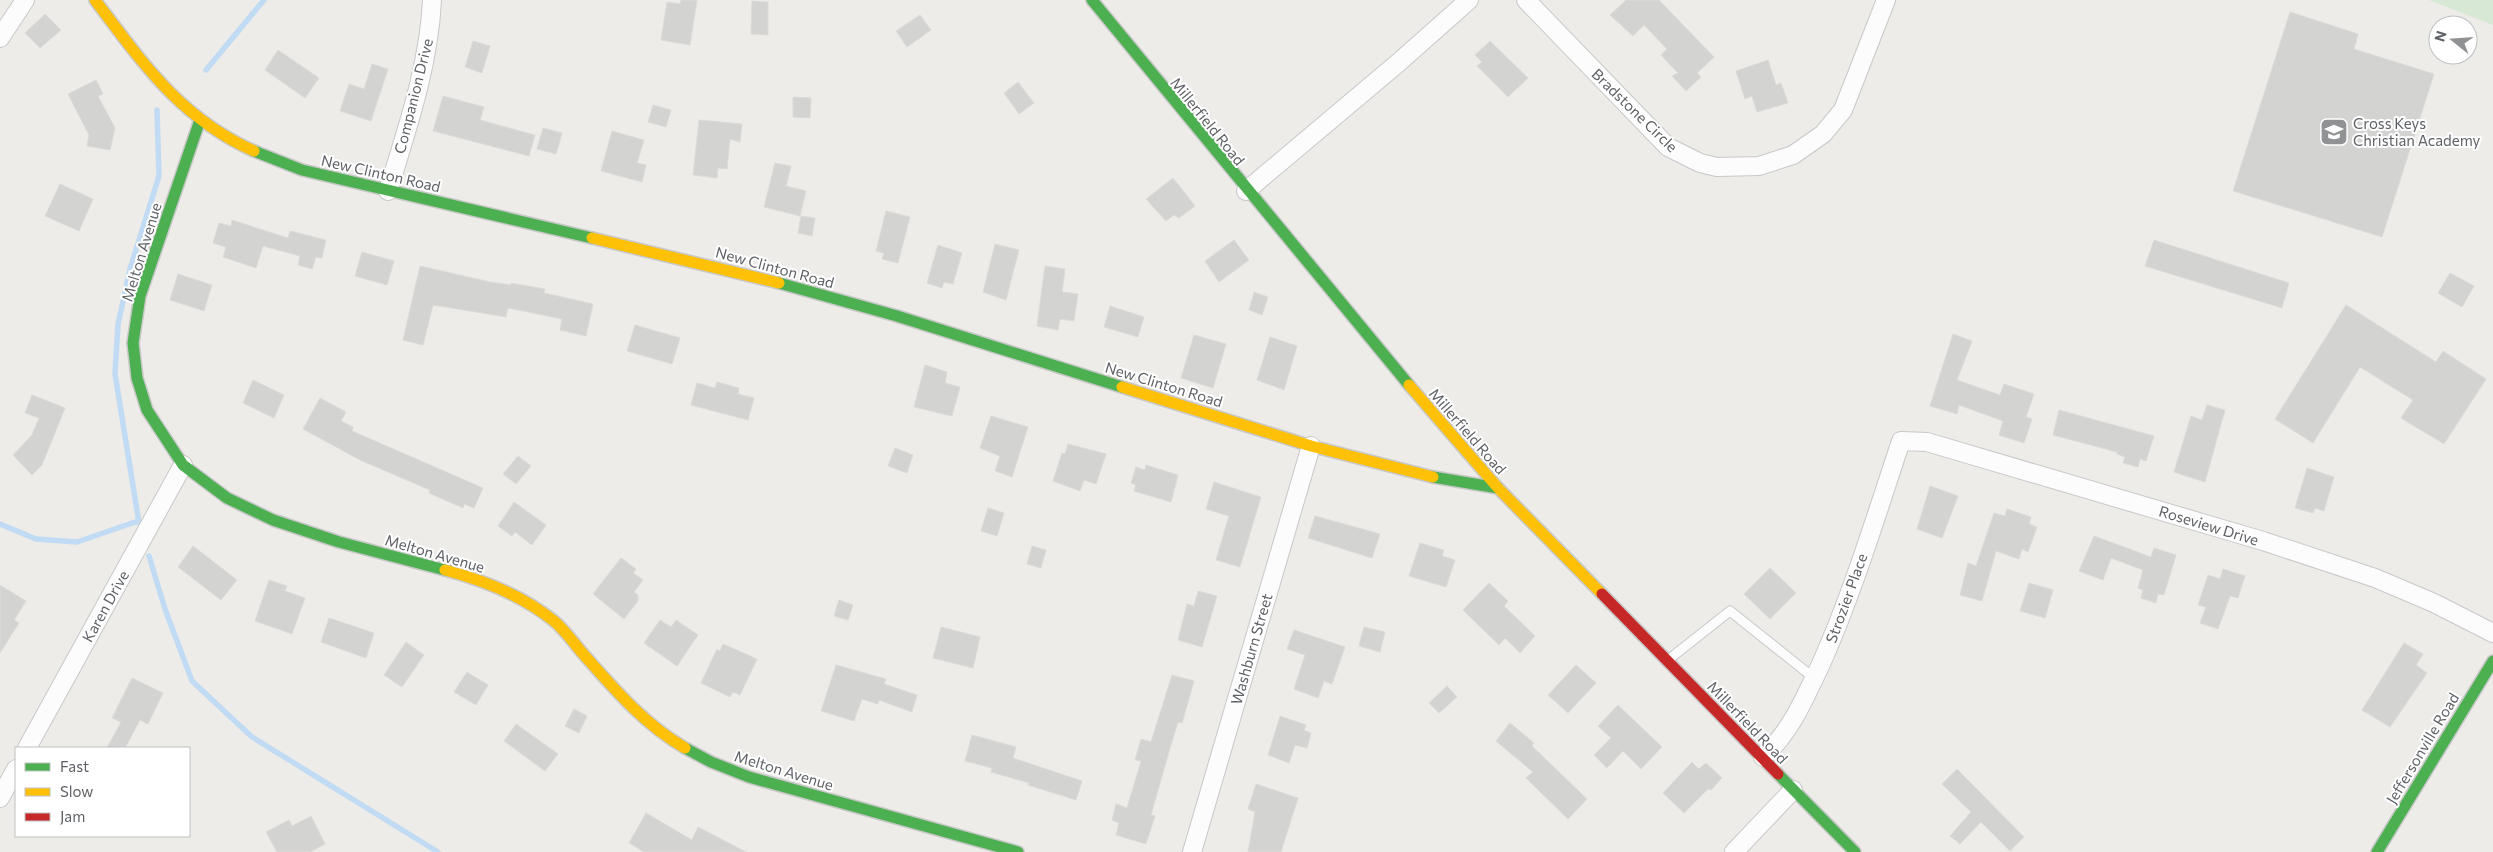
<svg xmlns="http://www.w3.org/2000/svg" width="2493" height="852" viewBox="0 0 2493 852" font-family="Commissioner,sans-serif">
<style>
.green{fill:#d7e8d5}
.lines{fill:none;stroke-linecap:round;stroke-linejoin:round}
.stream{stroke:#c0dbf3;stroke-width:5.5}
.building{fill:#d3d3d1;stroke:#dcdbd8}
.lane-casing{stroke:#c9c8c8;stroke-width:11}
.street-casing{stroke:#c9c8c8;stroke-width:20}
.fast-casing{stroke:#c8c8c9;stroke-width:14}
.slow-casing{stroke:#c8c8c9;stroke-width:14}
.jam-casing{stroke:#c8c8c9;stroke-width:14}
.lane{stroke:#fcfcfc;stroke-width:9}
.street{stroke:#fcfcfc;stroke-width:18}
.fast{stroke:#4caf50;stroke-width:11}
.slow{stroke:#ffc107;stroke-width:11}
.jam{stroke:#c62828;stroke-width:11}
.labels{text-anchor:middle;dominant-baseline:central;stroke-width:4;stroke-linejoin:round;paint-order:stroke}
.street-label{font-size:15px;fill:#5e6165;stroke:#fff}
.poi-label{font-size:15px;fill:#5e6165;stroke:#fff;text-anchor:start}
</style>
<rect width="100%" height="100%" fill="#edece8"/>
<path class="green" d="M2429 0H2493V25Z"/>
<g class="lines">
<path class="stream" d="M206 70 264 0
M139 523 115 374 118 324 130 269 159 176 157 110
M0 524 36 539 77 542 138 521
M149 556 165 609 192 681 252 737 438 852"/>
</g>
<path class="building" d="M681 0H697L690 45 661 40 667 2 680 4Z
M1626 0H1659L1714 57 1697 73 1701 77 1686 91 1672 76 1678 73 1661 55 1667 49 1644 25 1633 36 1610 15Z
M752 1 768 2V35L751 34Z
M2290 12 2358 34 2354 49 2434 74 2382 237 2233 191Z
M45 14 61 30 40 48 25 33Z
M920 15 931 30 907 47 896 31Z
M473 41 490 46 482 73 465 67Z
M1490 41 1528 78 1508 97 1477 66 1482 62 1475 55Z
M278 50 319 78 305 98 265 70Z
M1768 60 1776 85 1781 83 1788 103 1757 112 1752 96 1745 99 1736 71Z
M372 64 388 69 371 121 340 111 349 84 364 89Z
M96 80 103 94 98 96 115 128 110 150 87 146 89 135 68 94Z
M1018 82 1034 103 1019 114 1004 93Z
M443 96 484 107 480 120 535 135 529 156 433 131Z
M793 97 811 98 810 118 793 117Z
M653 105 671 110 666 127 648 122Z
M699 120 742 124 740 142 730 139 727 169 718 168 717 178 693 175Z
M543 128 562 133 556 154 537 149Z
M612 131 644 140 637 163 646 165 642 182 601 171Z
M775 163 791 166 786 186 806 191 800 216 764 207Z
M1173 178 1195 206 1179 218 1174 215 1166 221 1146 199Z
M60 184 93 199 79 231 45 216Z
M886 211 910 217 898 263 882 259 884 253 876 251Z
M801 216 815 218 812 236 798 233Z
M232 220 288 238 290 231 326 240 322 258 316 257 312 269 298 265 300 256 263 246 256 268 223 257 226 247 213 243 219 223 231 226Z
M1234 240 1249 260 1219 282 1205 261Z
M2154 240 2289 283 2282 308 2145 266Z
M995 244 1019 250 1006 300 983 292Z
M938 245 962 253 953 284 944 282 942 288 927 283Z
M362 252 394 261 387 285 355 276Z
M420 266 490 282 511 285V283L545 289 544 293 593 304 586 336 560 330 562 319 508 308 506 317 433 305 423 345 403 340Z
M1045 266 1065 269 1062 292 1078 294 1074 321 1060 319 1058 330 1037 326Z
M2450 273 2474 286 2462 307 2438 293Z
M178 274 212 285 204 311 170 300Z
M1254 292 1268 297 1262 315 1249 310Z
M2346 305 2436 362 2443 351 2486 379 2444 444 2401 418 2413 400 2360 367 2313 443 2275 419Z
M1110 306 1144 317 1138 337 1104 327Z
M635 325 680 338 672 364 627 351Z
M1953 334 1972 341 1957 380 2000 395 2004 384 2034 394 2026 417 2032 419 2024 443 1999 435 2003 421 1959 405 1957 414 1930 406Z
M1194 335 1226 344 1213 388 1181 378Z
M1270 337 1297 346 1284 390 1257 380Z
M925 365 947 372 945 383 960 387 952 416 914 407Z
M253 380 284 395 274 418 243 403Z
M717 382 739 388 738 394 754 398 748 420 691 405 697 383 715 388Z
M32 395 65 408 42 465 32 475 13 455 32 435 39 418 25 413Z
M320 398 346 412 341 421 353 427 352 431 483 488 474 508 464 504 463 508 429 493 430 490 360 460 303 429Z
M2207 405 2225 410 2205 482 2174 472 2191 416 2202 420Z
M2059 410 2154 436 2146 461 2140 459 2138 467 2123 463 2125 457 2117 454V452L2053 435Z
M991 416 1028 427 1012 477 995 471 1000 456 980 448Z
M1068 444 1106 454 1096 484 1084 480 1080 491 1053 481 1062 453 1065 454Z
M895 448 913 455 907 473 888 466Z
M518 456 531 466 516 484 503 474Z
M1146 465 1178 475 1171 502 1134 491 1136 485 1131 483 1136 467 1145 470Z
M2307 468 2334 477 2324 511 2315 508 2313 513 2295 508Z
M1214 482 1261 497 1240 567 1216 560 1229 516 1206 509Z
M1930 486 1958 496 1942 538 1917 529Z
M514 502 546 525 532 545 515 532 512 536 498 526Z
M988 508 1004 513 997 536 981 531Z
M2007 509 2031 517 2029 524 2037 527 2028 552 2022 549 2019 559 1996 551 1982 601 1960 595 1968 563 1976 566 1994 513 2005 516Z
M1315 516 1380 534 1372 558 1308 538Z
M2094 536 2151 557 2154 548 2176 555 2164 595 2158 594 2156 603 2141 598 2143 590 2138 588 2143 570 2111 558 2103 580 2079 571Z
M1420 543 1444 550 1442 556 1455 560 1446 587 1409 576Z
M193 546 237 580 221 600 178 567Z
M1032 546 1046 550 1041 568 1027 564Z
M621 558 636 569 633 573 643 580 634 592 638 595V601L624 619 593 594Z
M1770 568 1796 593 1770 619 1744 594Z
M2223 569 2245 576 2238 598 2230 596 2218 629 2200 623 2206 607 2198 605 2208 575 2220 579Z
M269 580 287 586 285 591 305 598 292 634 255 621Z
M1489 583 1508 601 1504 606 1535 636 1520 653 1505 638 1499 645 1463 610Z
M2029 583 2053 590 2045 618 2020 611Z
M0 585 26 601 14 620 19 623 0 653Z
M1198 591 1217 596 1202 647 1178 640 1187 604 1194 606Z
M839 600 853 605 848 620 834 616Z
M329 618 374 633 366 658 321 642Z
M660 620 671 627 676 620 698 635 677 666 644 643Z
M941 627 980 637 973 668 933 658Z
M1364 627 1385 632 1380 652 1359 646Z
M1294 630 1345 647 1332 684 1324 681 1318 698 1294 689 1305 655 1287 649Z
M406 642 424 655 402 687 384 675Z
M2404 643 2423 654 2416 665 2427 673 2390 727 2362 710Z
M723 644 757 659 740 695 733 692 730 697 701 683 717 649 720 651Z
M836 665 886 679 884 684 917 695 912 712 879 700 878 704 862 699 854 721 821 711Z
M1576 665 1596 683 1568 713 1548 695Z
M467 672 488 685 476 705 454 692Z
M1172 675 1194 681 1182 723 1178 722 1170 748 1151 815 1155 816 1146 844 1116 835 1119 823 1112 820 1116 804 1127 808 1141 761 1135 760 1141 739 1151 742Z
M132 678 163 693 148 724 140 720 125 748H107L121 722 112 718Z
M1447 686 1457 697 1439 713 1429 703Z
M1618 705 1662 747 1641 769 1623 751 1607 768 1594 755 1611 738 1598 726Z
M574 709 587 716 579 733 565 726Z
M1280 716 1306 725 1304 730 1311 733 1307 748 1295 745 1289 763 1268 755Z
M1510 723 1534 743 1532 746 1587 799 1568 819 1526 778 1533 772 1496 741Z
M516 724 558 754 545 771 504 741Z
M972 735 1016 747 1013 758 1082 781 1076 800 1028 785 1029 783 991 772 992 768 965 761Z
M1692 762 1699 769 1706 763 1722 778 1711 790 1708 789 1684 813 1663 793Z
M1957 769 2024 837 2010 851 1981 822 1960 844 1950 836 1971 812 1942 784Z
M1256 784 1298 798 1281 852H1248L1255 812 1248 809Z
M646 813 692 840 698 827 746 852H644L629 843Z
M311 816 325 844 310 852H277L266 832 289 820 292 826Z"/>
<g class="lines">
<defs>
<path id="lane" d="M1668 660 1730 611 1814 678"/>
<path id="street" d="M1526 0 1668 147 1700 163 1717 167 1759 166 1793 155 1823 134 1843 110 1886 0
M0 38 25 0
M388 191C407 129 429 65 432 0
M1246 191 1398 63 1469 0
M27 748 183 465
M1763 757C1792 730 1804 699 1821 664 1853 592 1876 516 1901 441L1927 442 2263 541 2375 578 2434 603 2493 633
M0 798 16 769
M1192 852 1311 446
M1734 852 1793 790"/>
<path id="fast" d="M1092 0 1409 385
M200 120 140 296 133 343 137 378 147 410 183 465 227 498 273 520 339 542 445 570
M254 151 302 170 592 238
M779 283 897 316 1122 387
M1433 477 1498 488
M685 748 711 762 749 777 1018 852
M1778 774 1855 852
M2377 852 2493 661"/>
<path id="slow" d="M95 0C142 62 180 118 254 151
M592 238 779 283
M1409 385 1498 488 1602 594
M1122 387 1311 446 1433 477
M445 570C483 580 523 596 554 621 566 631 575 645 585 656 615 690 645 725 685 748"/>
<path id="jam" d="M1602 594 1778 774"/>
</defs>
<use href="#lane" class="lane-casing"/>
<use href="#street" class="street-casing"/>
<use href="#fast" class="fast-casing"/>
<use href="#slow" class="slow-casing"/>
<use href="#jam" class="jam-casing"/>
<use href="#lane" class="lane"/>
<use href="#street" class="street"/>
<use href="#fast" class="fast"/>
<use href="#slow" class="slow"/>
<use href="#jam" class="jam"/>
</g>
<defs>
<symbol id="school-square" viewBox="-11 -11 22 22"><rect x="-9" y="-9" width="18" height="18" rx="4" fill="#909293" stroke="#fff"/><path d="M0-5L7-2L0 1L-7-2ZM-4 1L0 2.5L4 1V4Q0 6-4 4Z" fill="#fff"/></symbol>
</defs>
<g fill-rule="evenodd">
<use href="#school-square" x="2318" y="116" width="32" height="32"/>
</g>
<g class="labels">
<g class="street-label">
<text transform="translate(413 96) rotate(-76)">Companion Drive</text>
<text transform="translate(1635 110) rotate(44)">Bradstone Circle</text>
<text transform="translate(1208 121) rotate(51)">Millerfield Road</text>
<text transform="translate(381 173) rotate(13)">New Clinton Road</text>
<text transform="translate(141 252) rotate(-73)">Melton Avenue</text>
<text transform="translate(775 267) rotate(15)">New Clinton Road</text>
<text transform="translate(1164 384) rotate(17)">New Clinton Road</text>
<text transform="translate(1468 431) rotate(49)">Millerfield Road</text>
<text transform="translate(2209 525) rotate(17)">Roseview Drive</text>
<text transform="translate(435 553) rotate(16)">Melton Avenue</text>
<text transform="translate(1846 598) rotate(-70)">Strozier Place</text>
<text transform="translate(105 606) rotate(-61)">Karen Drive</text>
<text transform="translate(1251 649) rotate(-74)">Washburn Street</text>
<text transform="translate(1748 722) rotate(46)">Millerfield Road</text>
<text transform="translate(2422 748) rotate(-59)">Jeffersonville Road</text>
<text transform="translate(784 770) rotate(17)">Melton Avenue</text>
</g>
<g class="poi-label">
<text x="2353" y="123">Cross Keys<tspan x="2353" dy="17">Christian Academy</tspan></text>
</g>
</g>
<rect x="15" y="747" width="175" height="90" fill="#ffffff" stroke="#bfc0c1"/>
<rect x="25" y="763" width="25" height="8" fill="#4caf50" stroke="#bfc0c1"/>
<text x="60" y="772" font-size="15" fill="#5e6165">Fast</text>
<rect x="25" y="788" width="25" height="8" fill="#ffc107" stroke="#bfc0c1"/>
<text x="60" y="797" font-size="15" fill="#5e6165">Slow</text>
<rect x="25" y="813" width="25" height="8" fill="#c62828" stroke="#bfc0c1"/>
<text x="60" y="822" font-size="15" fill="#5e6165">Jam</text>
<g transform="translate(2453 40) rotate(287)"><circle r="24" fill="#ffffff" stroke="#bfc0c1"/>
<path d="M0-4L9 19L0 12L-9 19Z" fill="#909293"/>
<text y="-8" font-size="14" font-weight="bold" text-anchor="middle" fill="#5e6165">N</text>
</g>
</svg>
